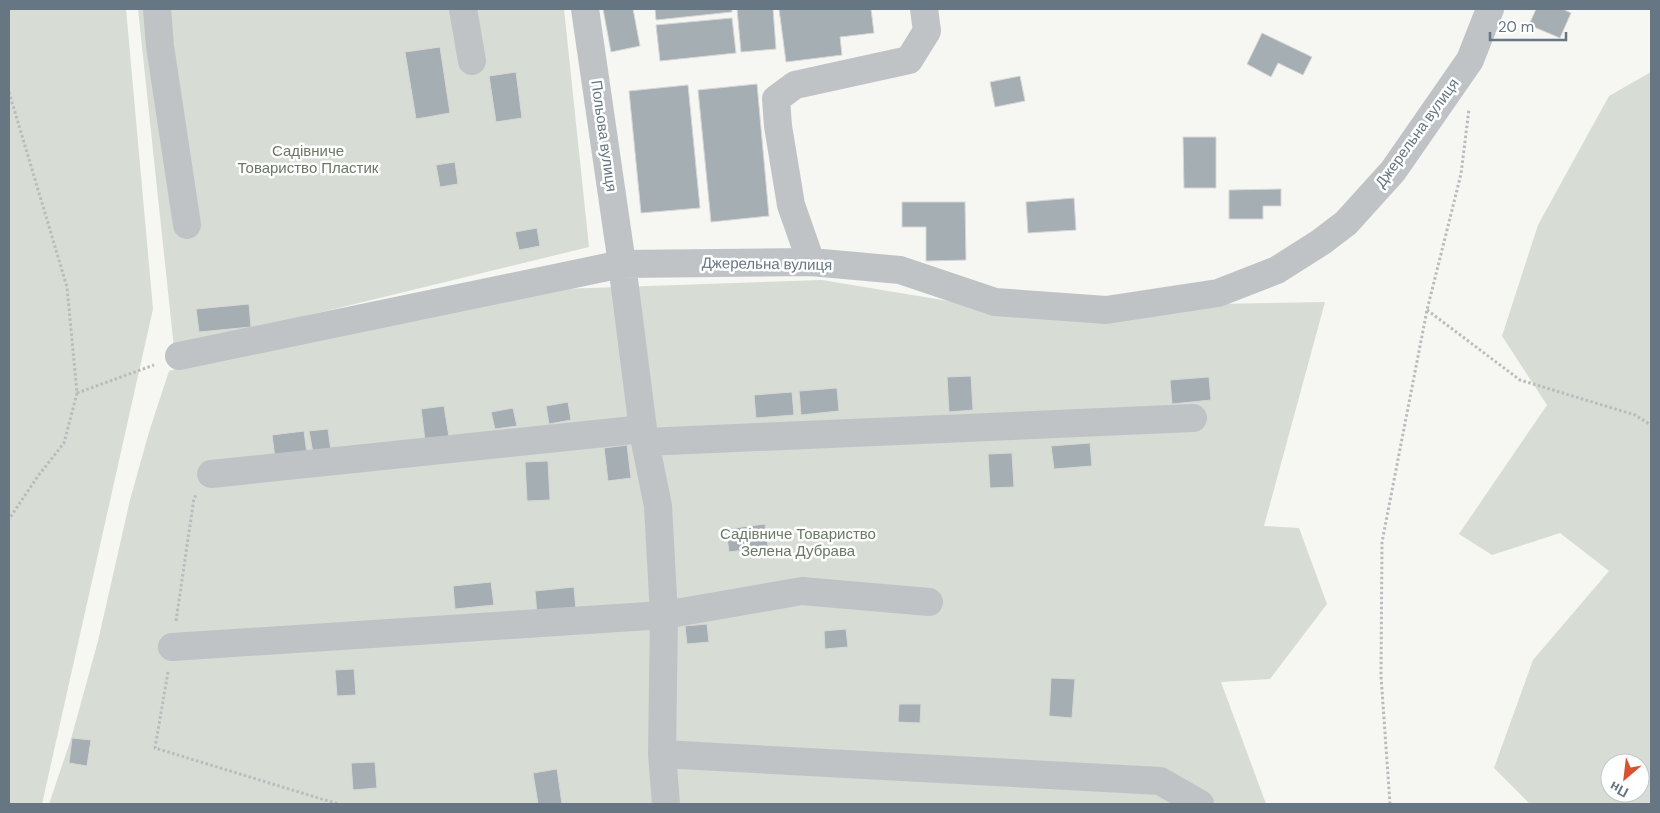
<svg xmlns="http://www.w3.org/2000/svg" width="1660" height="813" viewBox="0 0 1660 813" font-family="'DM Sans',sans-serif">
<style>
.green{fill:#d7dcd4;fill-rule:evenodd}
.building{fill:#a5aeb3;stroke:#d7d7d5}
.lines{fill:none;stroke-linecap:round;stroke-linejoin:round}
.path{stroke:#b9bcbe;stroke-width:3;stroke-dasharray:2.5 2.5;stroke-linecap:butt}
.minor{stroke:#bfc3c6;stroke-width:28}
.labels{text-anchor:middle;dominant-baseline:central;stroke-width:5;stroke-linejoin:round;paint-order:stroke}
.street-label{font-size:15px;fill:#667682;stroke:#fff}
.park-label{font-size:15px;fill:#6a7965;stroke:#fff}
</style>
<rect width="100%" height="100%" fill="#f6f6f2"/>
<path class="green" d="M9 9H126L153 309 42 804H9Z
M138 9H564L589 247 174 348Z
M1651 72V804H1530L1494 768 1533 660 1609 571 1560 533 1492 555 1459 534 1547 405 1502 336 1538 225 1609 96ZM1610 763H1640V793H1610Z
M822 280 990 308 1325 302 1264 526 1299 528 1327 604 1270 679 1221 682 1266 804H49L71 739 98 641 130 500 149 432 169 371 199 362 561 289Z"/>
<path class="building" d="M603 9H633L640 46 611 52Z
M655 9H732V12L656 20Z
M737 9H773L776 49 741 52Z
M779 9H871L874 33 840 37 842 55 786 62Z
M1536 9H1563L1571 13 1560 38 1529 25Z
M732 18 736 53 660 61 656 25Z
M1262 33 1312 57 1303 75 1278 63 1271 77 1247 64Z
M440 47 450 113 416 119 405 52Z
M516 72 522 118 496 122 489 76Z
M1020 76 1025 101 995 107 990 82Z
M757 84 769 216 711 222 698 90Z
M688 85 700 208 641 213 629 91Z
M1183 137H1216V188H1184Z
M455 162 458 184 440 187 436 165Z
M1281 189V206H1263V219H1229V190Z
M1074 198 1076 230 1028 233 1026 202Z
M902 202H965L966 260 926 261V227H902Z
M537 228 540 246 519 250 515 232Z
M249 304 251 327 199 332 196 309Z
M971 376 973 410 949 412 947 377Z
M1209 377 1211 400 1172 404 1170 380Z
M837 388 839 411 801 415 799 391Z
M792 392 794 415 756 418 754 395Z
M568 402 571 420 549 424 546 406Z
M444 406 449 437 425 440 421 409Z
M513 408 517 426 495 429 491 412Z
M328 429 331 451 313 453 309 431Z
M304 431 307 454 275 458 272 435Z
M1090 443 1092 466 1054 469 1051 446Z
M627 445 631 478 608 481 604 448Z
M1012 453 1014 487 990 488 988 454Z
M548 461 550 500 527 501 525 462Z
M765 524 768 547 729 552 726 529Z
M491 582 494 605 455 609 453 586Z
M574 587 576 610 537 615 535 591Z
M707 624 709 642 687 644 685 626Z
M846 629 848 647 825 649 824 631Z
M354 669 356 695 337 696 335 670Z
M1051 678 1075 679 1072 718 1049 716Z
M899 704H921L920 723 898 722Z
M72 738 91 740 87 766 69 763Z
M375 762 377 788 353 790 351 763Z
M557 769 562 804H538L533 773Z"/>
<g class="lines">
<path class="path" d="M9 92 67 287 77 393 64 443 38 476 9 519
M1427 310 1520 380 1635 415 1651 425
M77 393 154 365
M176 621 194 498 197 494
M168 672 155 748 338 804
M1390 804 1381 676 1382 542 1427 310 1461 174 1469 109"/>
<path class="minor" d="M157 9 160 46 187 225
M463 9 472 61
M585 9 622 264 643 429
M811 262 791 205 778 126 776 99 795 85 909 60 927 31 924 9
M179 356 622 264 811 262 900 270 995 302 1106 310 1218 293 1277 270 1321 242 1346 223 1393 171 1470 60 1490 9
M645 442 658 506 664 615 662 754 666 804
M211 474 643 429 645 442 1193 418
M172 647 664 615 802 591 929 602
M662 754 1160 781 1200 804"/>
</g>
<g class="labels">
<g class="street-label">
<text transform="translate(1417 133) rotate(-54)">Джерельна вулиця</text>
<text transform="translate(604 136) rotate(82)">Польова вулиця</text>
<text transform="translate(767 264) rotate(1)">Джерельна вулиця</text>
</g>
<g class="park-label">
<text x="308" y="151">Садівниче<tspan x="308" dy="17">Товариство Пластик</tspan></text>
<text x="798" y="534">Садівниче Товариство<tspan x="798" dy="17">Зелена Дубрава</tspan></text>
</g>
</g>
<rect width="1660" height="813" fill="none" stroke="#667682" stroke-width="20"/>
<g transform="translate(1625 778) rotate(208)"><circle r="24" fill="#ffffff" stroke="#c2c8cd"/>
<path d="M0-4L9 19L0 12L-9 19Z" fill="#d85130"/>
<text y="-8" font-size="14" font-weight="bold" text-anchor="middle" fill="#667682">Пн</text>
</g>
<path d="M1490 32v8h76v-8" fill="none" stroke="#667682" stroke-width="2.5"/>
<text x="1498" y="32" font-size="15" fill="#667682" stroke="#ffffff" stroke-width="4" paint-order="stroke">20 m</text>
</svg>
